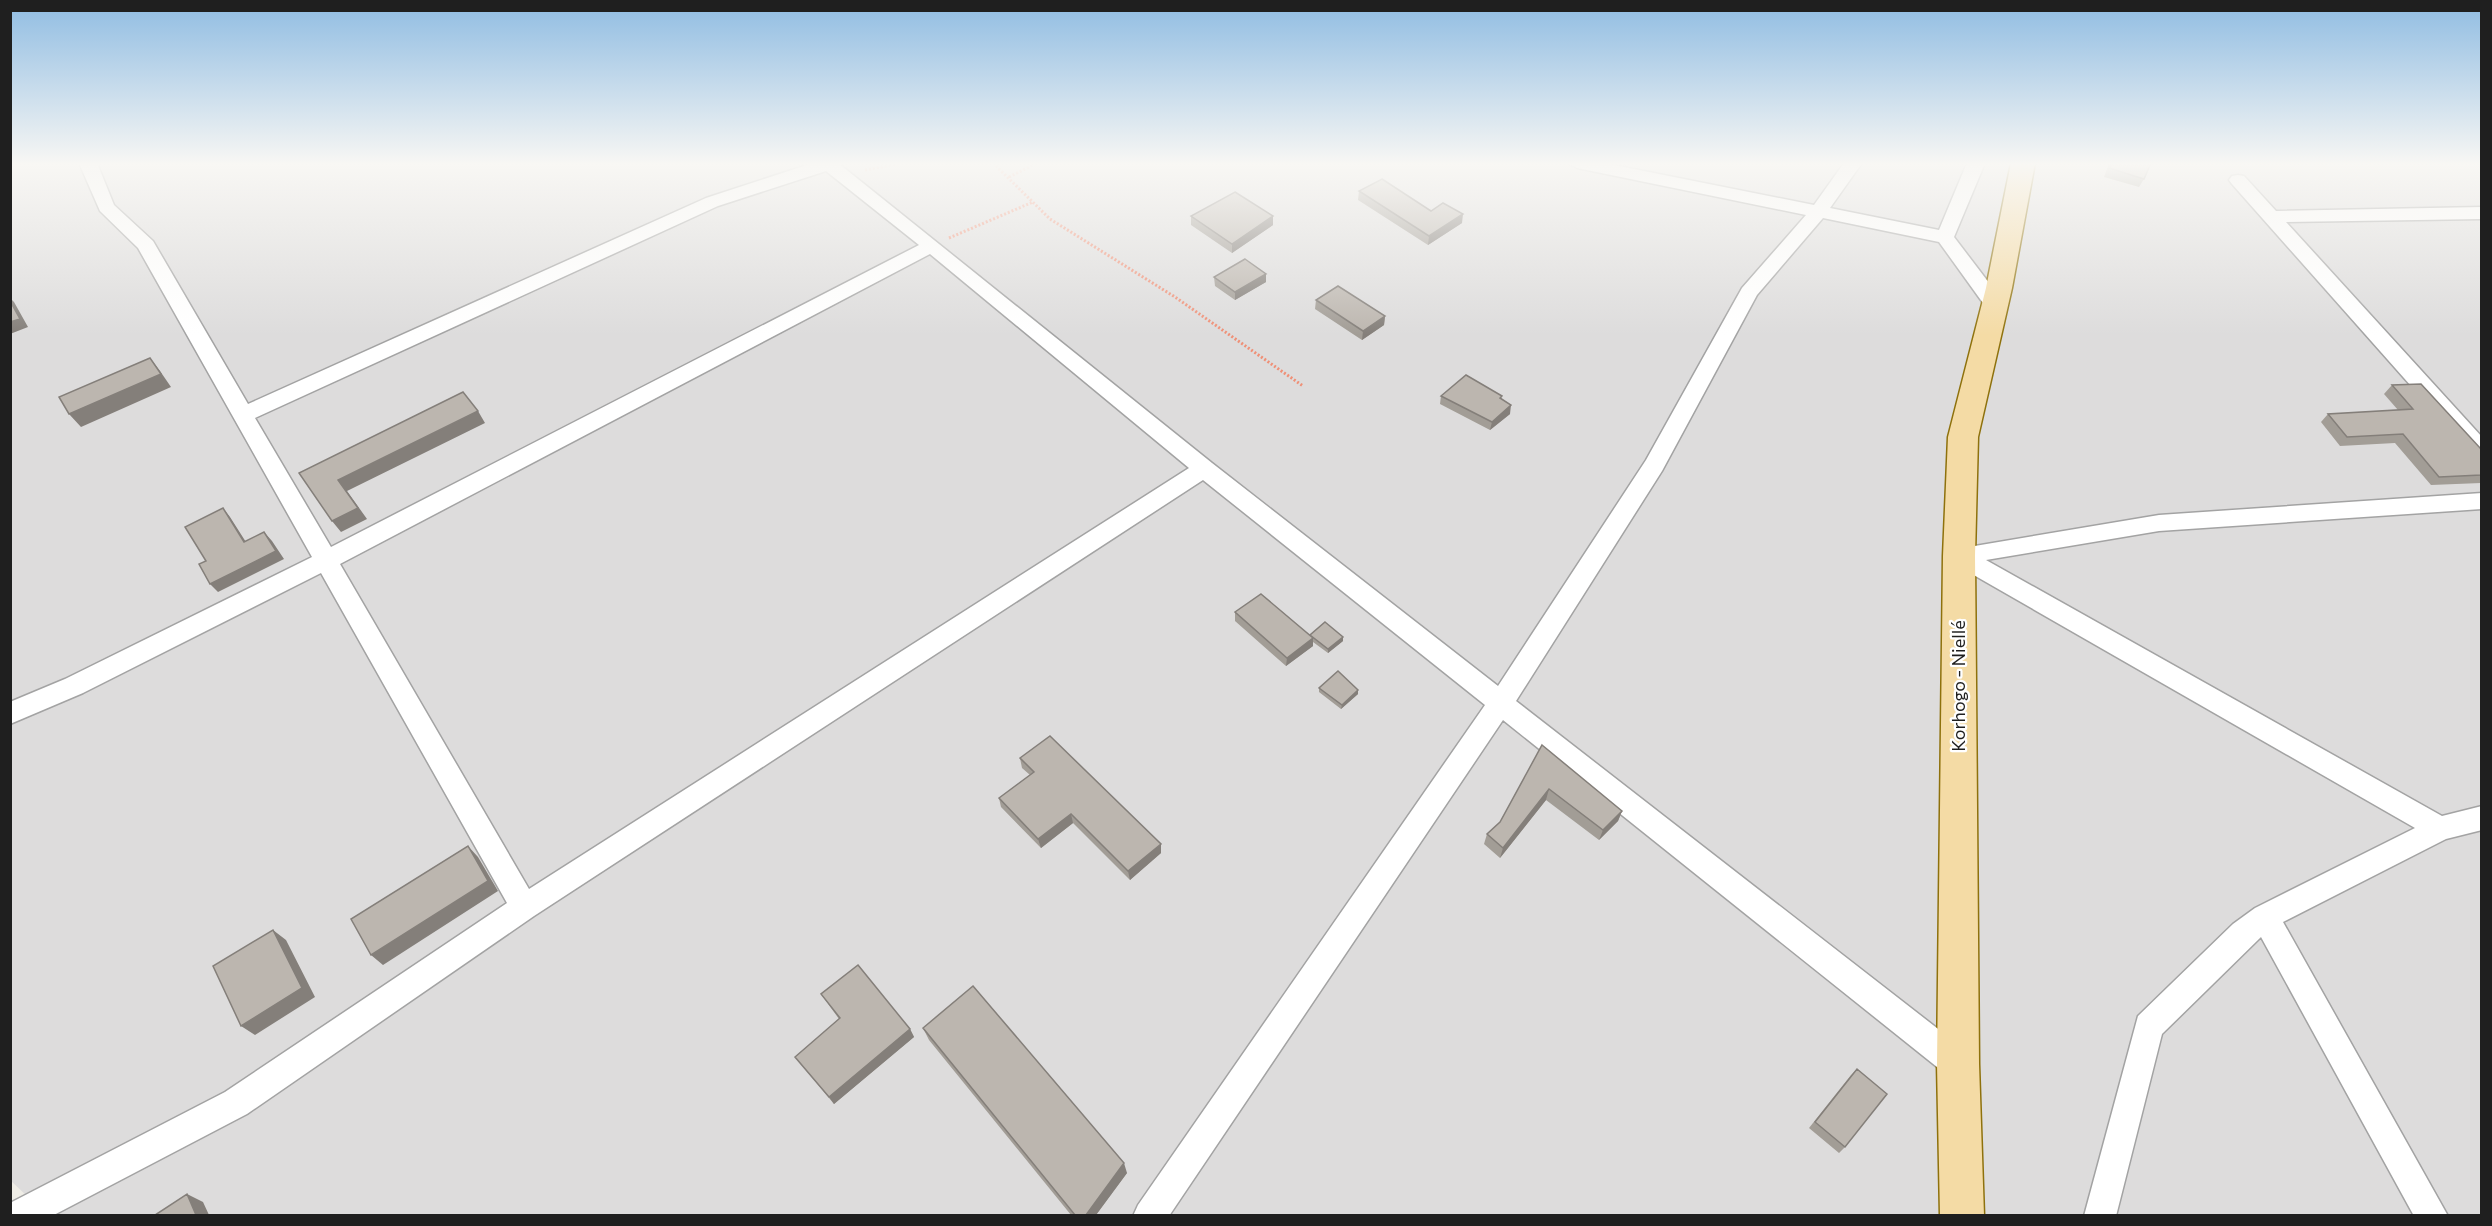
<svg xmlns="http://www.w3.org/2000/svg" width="2492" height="1226" viewBox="0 0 2492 1226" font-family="Commissioner,sans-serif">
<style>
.residential{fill:#dddcdc}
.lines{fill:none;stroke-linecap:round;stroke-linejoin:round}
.minor-casing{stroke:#a3a3a3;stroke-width:3}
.primary-casing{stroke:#8e710c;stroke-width:3}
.path{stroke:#ef9077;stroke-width:3;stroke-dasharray:2 2;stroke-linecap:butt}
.minor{fill:#fff;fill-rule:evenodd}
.primary{fill:#f4dba5;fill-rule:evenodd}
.wall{fill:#a29d96}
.shaded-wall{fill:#847f7a}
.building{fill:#bcb6af;stroke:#847f7a;stroke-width:1.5}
.labels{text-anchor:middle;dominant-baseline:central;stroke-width:4.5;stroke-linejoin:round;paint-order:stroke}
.street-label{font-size:18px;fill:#1f1f1f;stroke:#fff}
</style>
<rect width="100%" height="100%" fill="#efede6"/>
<path class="residential" d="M10 163H2481V1215H47L10 1180Z"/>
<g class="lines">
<defs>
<path id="minor" d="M79 163H97L114 205 153 241 248 404 706 198 813 163H838L1212 463 1498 686 1646 460 1742 288 1806 215 1577 168 1568 163H1604L1814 205 1844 163H1862L1830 208 1939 230 1967 163H1985L1954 237 2002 300 2005 305 2002 310H1988L1939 242 1823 218 1757 295 1662 471 1516 701 1969 1053 1973 1064 1969 1075 1958 1079 1947 1075 1503 720 1169 1216H1133L1138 1205 1485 705 1203 480 534 916 247 1114 52 1216H10V1203L225 1092 507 903 321 573 83 693 10 724V702L65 679 312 557 138 248 100 211ZM826 171 919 245 331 547 255 418 718 206ZM930 254 1189 468 529 889 340 564Z
M2238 175 2244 176 2276 211 2482 207V219L2286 222 2482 437V460L2474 457 2232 184 2229 180 2232 176Z
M2482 493V509L2159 531 1986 560 2442 816 2482 806V830L2446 839 2283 922 2448 1216H2414L2261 937 2162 1034 2116 1216H2084L2138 1016 2233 924 2255 908 2415 828 1951 562 1947 556 1951 550 2159 515Z"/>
<path id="primary" d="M2011 163H2035L2012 288 1978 437 1975 556 1979 1064 1984 1216H1940L1937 1064 1943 556 1948 437 1986 288Z"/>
</defs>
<use href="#minor" class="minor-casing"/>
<use href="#primary" class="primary-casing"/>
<path class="path" d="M993 163 1050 219 1175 297 1303 386
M865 170 902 163
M1009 177 1037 163
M949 238 1033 202"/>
<use href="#minor" class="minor"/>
<use href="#primary" class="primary"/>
</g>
<path class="wall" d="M2109 163H2151L2144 179 2139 187 2104 177Z
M1359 191 1431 211 1462 223 1428 245 1358 200Z
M1191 216H1273V225L1232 253 1191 225Z
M1266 274V282L1235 300 1215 286 1214 277Z
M1316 300 1385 316 1384 325 1362 340 1315 309Z
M2392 385 2481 449V483L2431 485 2395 443 2340 446 2321 422 2328 414 2398 410 2384 394Z
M1441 396H1502L1501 399 1510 414 1490 430 1440 404Z
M1235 612 1310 635 1343 637V641L1328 653 1313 642V646L1286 666 1235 621Z
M1319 688 1358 690V694L1341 709 1319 692Z
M1542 745 1622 811 1618 821 1599 840 1546 800 1500 858 1484 844 1487 834 1500 822Z
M1020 758 1161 853 1130 880 1073 823 1041 848 1001 807 999 798 1030 775 1022 768Z
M821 994 910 1029 914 1037 834 1104 795 1057 839 1019Z
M923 1028 1127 1173 1096 1215H1071L929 1040Z
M1857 1069 1845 1147 1839 1153 1809 1128 1851 1075Z"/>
<path class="shaded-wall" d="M1463 214 1462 223 1428 245 1429 236Z
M1273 216V225L1232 253V244Z
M1266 274V282L1235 300V292Z
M10 298 14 302 28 327 10 334Z
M1385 316 1384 325 1362 340 1363 331Z
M150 358 160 371 171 387 81 427 69 414Z
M1511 405 1510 414 1490 430 1492 422Z
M478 411 485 423 347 491 367 519 341 532 332 521 338 480Z
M223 508 230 517 251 550 244 542Z
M264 532 272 541 284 559 218 592 210 584Z
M1343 637V641L1328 653V649Z
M1313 638V646L1286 666 1287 658Z
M1358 690V694L1341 709 1342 705Z
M1549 789 1546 800 1500 858 1503 848Z
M1622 811 1618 821 1599 840 1603 830Z
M1071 814 1073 823 1041 848 1038 839Z
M1161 844V853L1130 880 1128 871Z
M468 846 478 857 498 891 383 965 371 955Z
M273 930 286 940 315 997 255 1035 241 1026Z
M910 1029 914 1037 834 1104 829 1097Z
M1124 1163 1127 1173 1096 1215H1086Z
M187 1194 203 1202 209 1215H196Z"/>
<path class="building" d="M2111 163H2151L2144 179 2109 168Z
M1382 179 1431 211 1443 203 1463 214 1429 236 1359 191Z
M1235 192 1273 216 1232 244 1191 216Z
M1245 259 1266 274 1235 292 1214 277Z
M1338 286 1385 316 1363 331 1316 300Z
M10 301 20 319 10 322Z
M150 358 161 374 69 414 59 397Z
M1466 375 1502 396 1500 398 1511 405 1492 422 1441 396Z
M2421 384 2481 449V475L2439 477 2403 434 2347 437 2328 414 2413 409 2392 385Z
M463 392 478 411 338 480 358 508 332 521 299 473Z
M223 508 244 542 264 532 276 551 210 584 199 564 206 561 185 527Z
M1261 594 1313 638 1287 658 1235 612Z
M1325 622 1343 637 1328 649 1310 635Z
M1338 671 1358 690 1342 705 1319 688Z
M1050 736 1161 844 1128 871 1071 814 1038 839 999 798 1034 772 1020 758Z
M1542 745 1622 811 1603 830 1549 789 1503 848 1487 834 1500 822Z
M468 846 488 881 371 955 351 919Z
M273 930 302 988 241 1026 213 966Z
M858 965 910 1029 829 1097 795 1057 840 1018 821 994Z
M973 986 1124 1163 1086 1215H1075L923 1028Z
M1857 1069 1887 1094 1845 1147 1815 1122Z
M187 1194 196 1215H155Z"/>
<linearGradient id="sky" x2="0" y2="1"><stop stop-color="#8fbce2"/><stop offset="0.49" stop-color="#f8f7f4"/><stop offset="1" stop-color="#f8f7f4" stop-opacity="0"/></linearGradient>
<rect width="2492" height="335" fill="url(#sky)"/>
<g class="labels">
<g class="street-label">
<text transform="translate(1958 686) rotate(-90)">Korhogo - Niellé</text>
</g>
</g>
<rect width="2492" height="1226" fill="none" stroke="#1f1f1f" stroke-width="24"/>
</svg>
